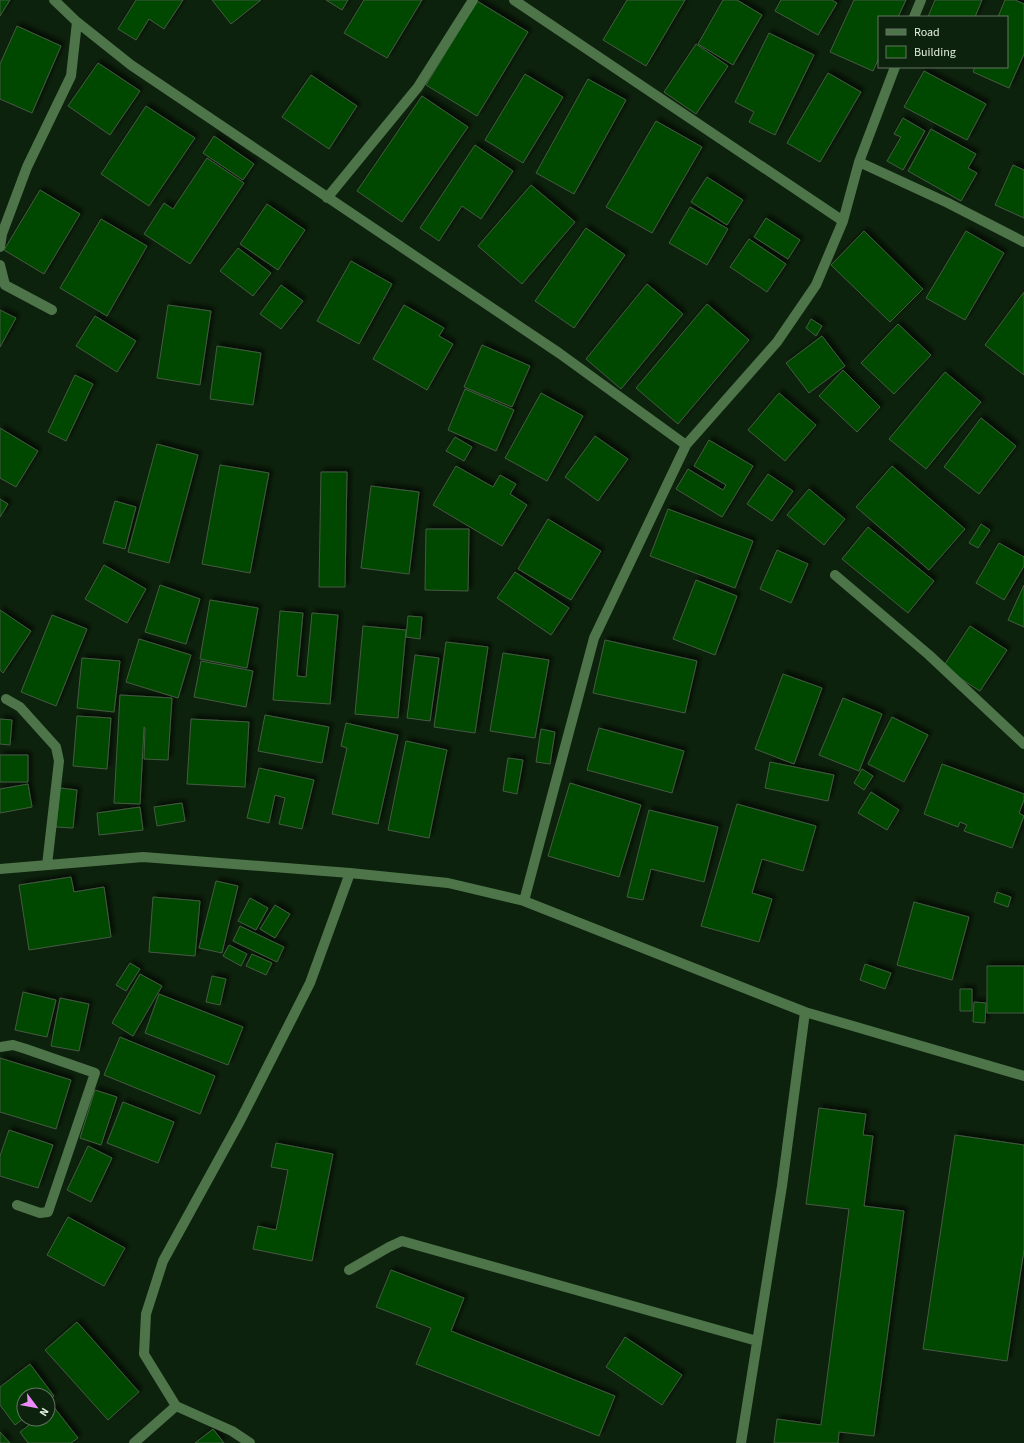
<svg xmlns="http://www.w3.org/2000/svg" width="1024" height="1443" viewBox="0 0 1024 1443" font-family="'Source Sans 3',sans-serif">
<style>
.building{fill:#004700;stroke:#445b41;filter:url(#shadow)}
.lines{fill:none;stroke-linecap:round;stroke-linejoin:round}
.minor{stroke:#4e754a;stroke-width:10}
</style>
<defs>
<filter id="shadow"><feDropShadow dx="3.5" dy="-3.5" stdDeviation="2" flood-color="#0009"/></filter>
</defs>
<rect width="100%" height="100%" fill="#0d220c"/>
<path class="building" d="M0 0H10L0 16Z
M136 0H183L164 29 149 19 136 40 118 29Z
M212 0H261L231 24Z
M326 0H348L342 10Z
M364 0H422L387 58 344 33Z
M627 0H685L646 66 603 40Z
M723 0H737L762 15 733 65 698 44Z
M781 0H832L837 3 818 35 775 11Z
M854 0H906L898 17H879V58L873 71 830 52Z
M935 0H982L975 17H928Z
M1005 0H1015L1024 4V54L1009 88 973 72 975 67H1007V17H998Z
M477 1 528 32 477 116 426 85Z
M17 26 61 46 32 113 0 99V64Z
M769 33 814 55 775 135 749 122 754 112 735 102Z
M696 44 728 66 696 114 664 92Z
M98 63 140 91 110 135 68 106Z
M924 71 986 104 967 140 904 107Z
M828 73 861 92 820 162 787 143Z
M525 74 563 97 523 163 485 140Z
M311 75 357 106 329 149 282 117Z
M588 79 626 100 574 194 536 173Z
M422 96 468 127 402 222 357 191Z
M146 106 195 138 149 206 101 174Z
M903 118 925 131 903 170 887 161 901 137 894 134Z
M656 121 702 147 652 233 606 207Z
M931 129 976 154 968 168 977 173 961 201 908 171Z
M214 136 254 164 243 180 203 153Z
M475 145 513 171 481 219 462 206 439 241 420 228Z
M207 158 244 183 190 264 144 234 164 203 173 209Z
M1013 165 1024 170V218L995 205Z
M707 177 743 200 727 225 691 202Z
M531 185 575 222 522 284 478 246Z
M40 190 80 214 44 274 4 250Z
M267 204 305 230 278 270 240 244Z
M690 207 728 229 707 265 669 243Z
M766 218 800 240 788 259 754 237Z
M101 219 147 246 107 316 60 288Z
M586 228 625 255 574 328 535 301Z
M864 231 923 289 890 322 831 265Z
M966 231 1004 253 965 320 926 298Z
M749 239 786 264 767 292 730 267Z
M238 248 271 273 253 296 220 271Z
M351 261 392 284 359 344 317 321Z
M647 284 683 314 621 389 586 359Z
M281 285 303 301 281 329 260 314Z
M1024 292V375L985 345Z
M707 304 749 340 678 424 636 388Z
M168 305 211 311 200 385 157 378Z
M404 305 444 328 439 336 453 344 427 390 373 359Z
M0 310 16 318 0 347Z
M95 316 136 341 117 372 76 346Z
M811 319 822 326 816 336 806 328Z
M898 324 931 355 894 394 861 363Z
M822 336 845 366 809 393 786 363Z
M482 345 530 366 512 407 464 387Z
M217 346 261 353 253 405 210 399Z
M843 370 880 407 857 432 819 396Z
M945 372 981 402 926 469 889 439Z
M75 375 93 384 66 441 48 432Z
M465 389 514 410 496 451 448 430Z
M541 393 583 416 547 481 505 458Z
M779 393 816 425 785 461 748 430Z
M981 418 1016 446 979 494 944 467Z
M0 428 38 451 16 487 0 478Z
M595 436 628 459 598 501 565 477Z
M455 437 472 447 464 461 446 451Z
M709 440 753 466 722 517 676 489 688 469 723 490 726 485 694 466Z
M157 444 198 455 169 563 128 552Z
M220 465 269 473 250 573 202 564Z
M456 466 493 487 500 475 516 484 510 494 527 505 502 546 433 505Z
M892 466 965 529 929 570 856 507Z
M321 472H347L345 587H319Z
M768 474 793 491 772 521 747 504Z
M371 486 419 492 409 574 361 568Z
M809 489 845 519 824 545 787 515Z
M0 499 8 504 0 517Z
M115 501 136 507 125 549 103 543Z
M668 509 753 541 735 588 650 556Z
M548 519 601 551 571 600 518 569Z
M981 524 990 530 978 548 969 543Z
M868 527 934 581 908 613 842 559Z
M426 529H469L468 591 425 590Z
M999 543 1024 557V566L1004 600 976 583Z
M777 550 808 564 791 603 760 589Z
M104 565 146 589 127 623 85 599Z
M515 572 569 608 551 635 497 598Z
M696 580 737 596 715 655 673 639Z
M160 585 200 599 186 644 145 632Z
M1024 585V627L1008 620Z
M210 600 258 608 247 668 200 659Z
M0 610 31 631 3 673 0 670Z
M280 611 303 613 297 676 306 677 312 613 338 615 330 704 273 700Z
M52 615 87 629 56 706 21 692Z
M408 616 422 617 420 639 406 637Z
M363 626 406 630 398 718 355 714Z
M970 626 1007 650 980 691 943 667Z
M139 639 191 655 178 698 126 682Z
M605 640 697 661 685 713 593 693Z
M446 642 488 647 475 733 434 727Z
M503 653 549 660 535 738 490 731Z
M415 655 439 658 430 721 407 718Z
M82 658 120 661 114 712 77 708Z
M201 661 253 671 246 707 194 697Z
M783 674 822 688 794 764 755 749Z
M120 695 172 698 168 760 144 759 145 728 144 727 140 804 114 803Z
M843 698 882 714 859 771 819 755Z
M265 715 329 727 322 763 258 751Z
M77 716 111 718 107 769 73 766Z
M892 717 928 735 904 782 868 764Z
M0 719 12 720 10 745 0 744Z
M191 719 249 722 245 787 187 784Z
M346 723 398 735 378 824 332 814 347 748 341 746Z
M599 728 684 751 672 793 587 770Z
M541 729 555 732 550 764 536 762Z
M406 741 447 750 429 838 388 830Z
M0 755H28V782H0Z
M508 758 523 760 517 794 503 791Z
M770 762 834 775 828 801 765 788Z
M942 764 1024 794V800L1019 813 1024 816 1012 848 964 831 967 825 960 822 958 827 924 814Z
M259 768 314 780 302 829 279 824 285 798 275 795 269 823 247 818Z
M862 769 873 776 864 790 854 783Z
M570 783 641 805 619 877 548 856Z
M28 784 32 807 0 813V789Z
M60 788 77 790 73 828 56 827Z
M871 792 899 810 887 830 858 813Z
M182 803 185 821 157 826 154 807Z
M737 804 816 826 803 871 762 859 752 893 772 899 759 942 701 926Z
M140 807 143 830 99 835 97 813Z
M649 810 718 827 704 882 651 869 643 900 627 897Z
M71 877 74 892 104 887 111 937 29 950 19 885Z
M216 881 238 886 222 953 199 948Z
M997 892 1011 897 1008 907 994 902Z
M153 897 200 901 195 956 149 952Z
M250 898 268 908 256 930 238 921Z
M914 902 969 917 952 980 897 965Z
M275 905 290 914 275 938 260 929Z
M240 926 284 947 277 962 233 941Z
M229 945 247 954 241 966 223 956Z
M252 954 272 963 266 975 246 966Z
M130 963 140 969 126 991 116 985Z
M865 964 891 973 885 989 860 980Z
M987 966H1024V1013H987Z
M140 974 162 986 133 1036 112 1023Z
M212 976 226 979 220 1005 206 1002Z
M960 989H972V1011H960Z
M23 992 56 1000 47 1037 15 1030Z
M159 994 243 1027 228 1065 145 1033Z
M60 998 89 1004 79 1051 51 1046Z
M974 1002 986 1003 985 1023 973 1022Z
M120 1037 215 1076 200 1114 104 1075Z
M0 1058 71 1080 56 1129 0 1112Z
M95 1090 117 1097 101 1145 80 1138Z
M123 1102 174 1122 158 1163 107 1143Z
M819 1108 866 1114 863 1135 873 1136 864 1206 904 1211 874 1436 839 1432 838 1443H774L777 1419 821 1425 849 1209 806 1204Z
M9 1130 53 1145 38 1188 0 1176V1156Z
M955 1135 1024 1145V1250L1007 1361 923 1349Z
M276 1143 333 1154 312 1261 253 1249 258 1226 276 1230 288 1170 271 1167Z
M88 1146 112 1158 91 1202 67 1190Z
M68 1217 125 1248 104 1286 47 1255Z
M391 1270 464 1298 451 1331 615 1396 599 1436 416 1364 431 1328 376 1307Z
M77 1322 139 1392 108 1420 45 1350Z
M625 1337 682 1375 662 1405 606 1367Z
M30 1364 54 1396 48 1400V1395H24V1418L15 1425 0 1405V1387Z
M53 1406 78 1438 71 1443H28L20 1432 37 1419H48V1410Z
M213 1429 224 1443H195Z
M0 1432 10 1443H0Z"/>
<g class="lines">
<path class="minor" d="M54 0 77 22 131 65 559 353 686 445
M514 0 843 221
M914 17 921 0
M859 162 948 203 1024 242
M327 198 418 87 473 0
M0 247 2 234 27 167 71 76 77 22
M0 265 5 285 52 310
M835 575 929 655 1024 744
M6 699 20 707 56 747 59 761 47 865
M0 869 143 857 350 873 448 883 524 901 805 1012 1024 1076
M524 901 594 638 686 445 777 342 816 285 843 221 859 162 895 67
M0 1047 13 1045 26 1049 95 1073 48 1212 40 1213 17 1205
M349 1270 389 1247 402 1241 757 1341
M134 1443 176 1406
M250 1443 232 1431 176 1406 144 1354 146 1314 163 1261 240 1121 310 983 350 873
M741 1443 782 1186 805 1012"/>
</g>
<rect x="878" y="16" width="130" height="52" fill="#0d220c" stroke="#627461"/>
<rect x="886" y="29" width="20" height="6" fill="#4e754a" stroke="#627461"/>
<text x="914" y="36" font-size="12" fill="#e2f0e1">Road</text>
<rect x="886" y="46" width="20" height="12" fill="#004700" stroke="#627461"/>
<text x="914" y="56" font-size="12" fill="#e2f0e1">Building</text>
<g transform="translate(36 1407) rotate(122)"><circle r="19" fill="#0d220c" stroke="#627461"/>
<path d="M0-3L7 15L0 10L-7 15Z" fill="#ec8cfa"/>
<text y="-6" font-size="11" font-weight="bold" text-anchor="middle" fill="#e2f0e1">N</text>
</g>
</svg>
